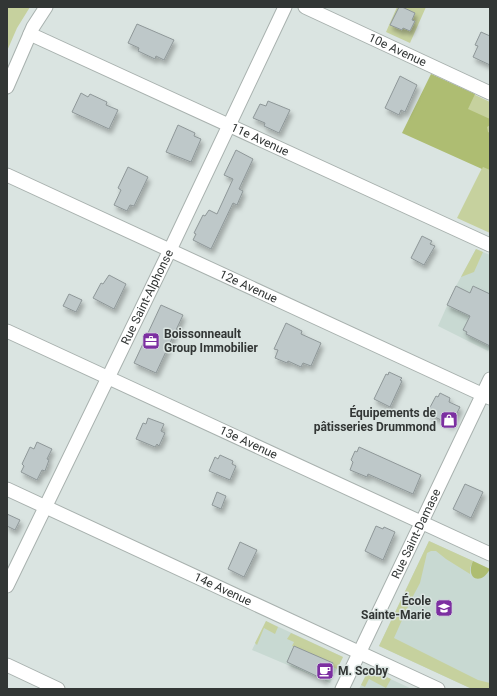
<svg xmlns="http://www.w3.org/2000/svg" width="497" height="696" viewBox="0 0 497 696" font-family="Roboto,sans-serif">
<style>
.built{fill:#c8d9d2}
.green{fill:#c6d19e}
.forest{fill:#aebd72}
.building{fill:#bec8c9;stroke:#8e9798;filter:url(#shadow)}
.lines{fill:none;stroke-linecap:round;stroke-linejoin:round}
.minor-casing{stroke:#a8b1ae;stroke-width:15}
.minor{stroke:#fff;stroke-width:13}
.labels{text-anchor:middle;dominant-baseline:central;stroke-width:3;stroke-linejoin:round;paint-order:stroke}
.street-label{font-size:12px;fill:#323635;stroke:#dae4e1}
.poi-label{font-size:12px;font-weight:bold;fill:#323635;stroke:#dae4e1;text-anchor:start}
</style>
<defs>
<filter id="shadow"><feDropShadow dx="2.5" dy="4.5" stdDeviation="2" flood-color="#0004"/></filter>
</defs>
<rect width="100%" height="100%" fill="#dae4e1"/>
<path class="built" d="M476 249 490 255V348L488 351 438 326 456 286Z
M429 541 490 569V689H472L379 646Z
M266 621 343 657 330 683 252 650Z
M369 669 412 689H359Z"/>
<path class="green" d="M7 7H30L17 28 7 51Z
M397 7H399L391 25 401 30 403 28 410 31 415 21 412 20 415 13 404 8 405 7H426L410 43 386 32Z
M431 74 490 102V233L457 218 484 164Z
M476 249 483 252 474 272 461 277Z
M429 541 473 561 470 568V574L446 559 436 551H431L427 553 420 583 411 600 394 638 478 680 490 683V689H472L379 646Z
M266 621 278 627 275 634 264 628 257 645 255 643Z
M291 633 343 657 337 669 331 666 332 663 292 646 294 642 287 639Z
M369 669 391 679 386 688 369 679 365 687 361 685Z"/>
<path class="forest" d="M431 74 475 94 468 109 490 119V125L487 127 488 132 490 133V170L483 167 482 169 402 133Z
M473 561 490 569C481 586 465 579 473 561Z"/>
<path class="building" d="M399 7H402L415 13 412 20 415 21 410 31 403 28 402 30 390 25Z
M137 24 174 40 164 60 156 56 155 59 138 51 139 48 128 43Z
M481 32 490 36V65L473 57 478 46 475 45Z
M400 76 417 85 405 112 401 110 399 115 385 108Z
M81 93 88 97 90 94 107 102 106 105 118 110 109 129 72 112Z
M268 101 290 110 279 133 264 126 265 123 253 118 260 104 266 106Z
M178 125 195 133 194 136 201 139 191 162 166 152Z
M236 150 253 159 239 189 243 191 237 205 233 203 211 249 193 240 196 234 194 233 203 215 205 216 209 210 217 214 233 179 224 175Z
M128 167 148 177 134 206 130 205 127 211 114 205 121 190 118 188Z
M422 236 432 241 430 244 435 246 424 265 411 258Z
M109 275 126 284 114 309 93 298 101 283 103 284Z
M456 286 470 293 473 286 490 294V346L466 334 467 332 463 330 470 316 447 305Z
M69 294 82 300 76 312 63 306Z
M161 305 183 315 156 373 134 363Z
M286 323 302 331 301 334 321 343 311 366 303 363 301 367 288 361 287 363 275 358 278 350 274 349Z
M389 372 402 378 400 380 402 381 390 407 374 399 386 374 388 375Z
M440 393 450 398 449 402 460 407 451 425 427 413 436 396 438 397Z
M148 418 164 424 161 431 165 433 159 446 157 444 155 447 136 439 143 423 146 424Z
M37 442 52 449 47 459 49 460 45 471 42 470 37 480 21 472 24 466 22 464 30 447 34 449Z
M359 447 421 475 413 494 368 474 367 477 350 470 353 462 351 460 355 451 357 452Z
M220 455 233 461 232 464 236 466 230 480 209 471 215 457 218 459Z
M465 484 483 492 471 518 453 509Z
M217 492 226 496 221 509 212 505Z
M7 514 20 520 15 530 7 526Z
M376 526 383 529 384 527 395 532 383 560 365 551Z
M240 542 257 550 244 577 228 569Z
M294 646 333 663 325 680 287 662Z"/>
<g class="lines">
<defs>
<g id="minor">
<path id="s1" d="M305 7 490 93"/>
<path id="s2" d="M30 34 490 245"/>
<path d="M7 87 33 27 46 7"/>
<path id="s3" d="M7 175 490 398"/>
<path id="s4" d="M7 331 490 554"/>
<path id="s5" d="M7 489 438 689"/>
<path id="s6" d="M7 586 170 250 285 7"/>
<path d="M7 665 58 689"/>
<path id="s7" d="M342 689 490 379"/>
</g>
</defs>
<use href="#minor" class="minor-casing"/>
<use href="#minor" class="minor"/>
</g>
<defs>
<symbol id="office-square" viewBox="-11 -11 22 22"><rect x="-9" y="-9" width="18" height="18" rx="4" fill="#7c2fa1" stroke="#dae4e1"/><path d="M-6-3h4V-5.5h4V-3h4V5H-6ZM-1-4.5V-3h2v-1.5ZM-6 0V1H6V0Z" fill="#fff"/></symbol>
<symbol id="shop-square" viewBox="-11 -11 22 22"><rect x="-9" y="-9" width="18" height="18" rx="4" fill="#7c2fa1" stroke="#dae4e1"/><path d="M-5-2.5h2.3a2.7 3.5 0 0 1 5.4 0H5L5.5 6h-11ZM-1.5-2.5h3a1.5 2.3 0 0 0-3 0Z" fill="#fff"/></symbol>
<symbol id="school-square" viewBox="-11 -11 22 22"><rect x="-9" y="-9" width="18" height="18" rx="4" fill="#7c2fa1" stroke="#dae4e1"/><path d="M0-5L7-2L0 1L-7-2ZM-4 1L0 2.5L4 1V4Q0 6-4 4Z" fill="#fff"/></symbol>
<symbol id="cafe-square" viewBox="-11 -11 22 22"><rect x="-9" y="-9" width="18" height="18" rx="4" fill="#7c2fa1" stroke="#dae4e1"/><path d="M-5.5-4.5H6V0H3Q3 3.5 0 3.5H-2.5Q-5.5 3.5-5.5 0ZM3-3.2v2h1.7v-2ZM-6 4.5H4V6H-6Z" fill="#fff"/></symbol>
</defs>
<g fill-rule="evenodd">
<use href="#office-square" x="141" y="331" width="20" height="20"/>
<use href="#shop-square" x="439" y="410" width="20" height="20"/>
<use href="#school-square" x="434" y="598" width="20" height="20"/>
<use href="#cafe-square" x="315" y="661" width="20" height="20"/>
</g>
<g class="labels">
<g class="street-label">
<text stroke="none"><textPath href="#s1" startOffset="102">10e Avenue</textPath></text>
<text stroke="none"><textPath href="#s2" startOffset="253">11e Avenue</textPath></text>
<text stroke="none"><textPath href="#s3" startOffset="266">12e Avenue</textPath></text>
<text stroke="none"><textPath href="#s6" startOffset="321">Rue Saint-Alphonse</textPath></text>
<text stroke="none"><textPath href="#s4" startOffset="266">13e Avenue</textPath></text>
<text stroke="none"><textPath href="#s7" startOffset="172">Rue Saint-Damase</textPath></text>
<text stroke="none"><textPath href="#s5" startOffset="238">14e Avenue</textPath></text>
</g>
<g class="poi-label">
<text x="164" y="334">Boissonneault<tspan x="164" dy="14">Group Immobilier</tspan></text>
<text x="436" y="413" text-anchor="end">Équipements de<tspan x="436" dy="14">pâtisseries Drummond</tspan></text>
<text x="431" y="601" text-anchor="end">École<tspan x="431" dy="14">Sainte-Marie</tspan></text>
<text x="338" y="671">M. Scoby</text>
</g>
</g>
<rect width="497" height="696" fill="none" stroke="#323635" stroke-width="16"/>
</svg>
